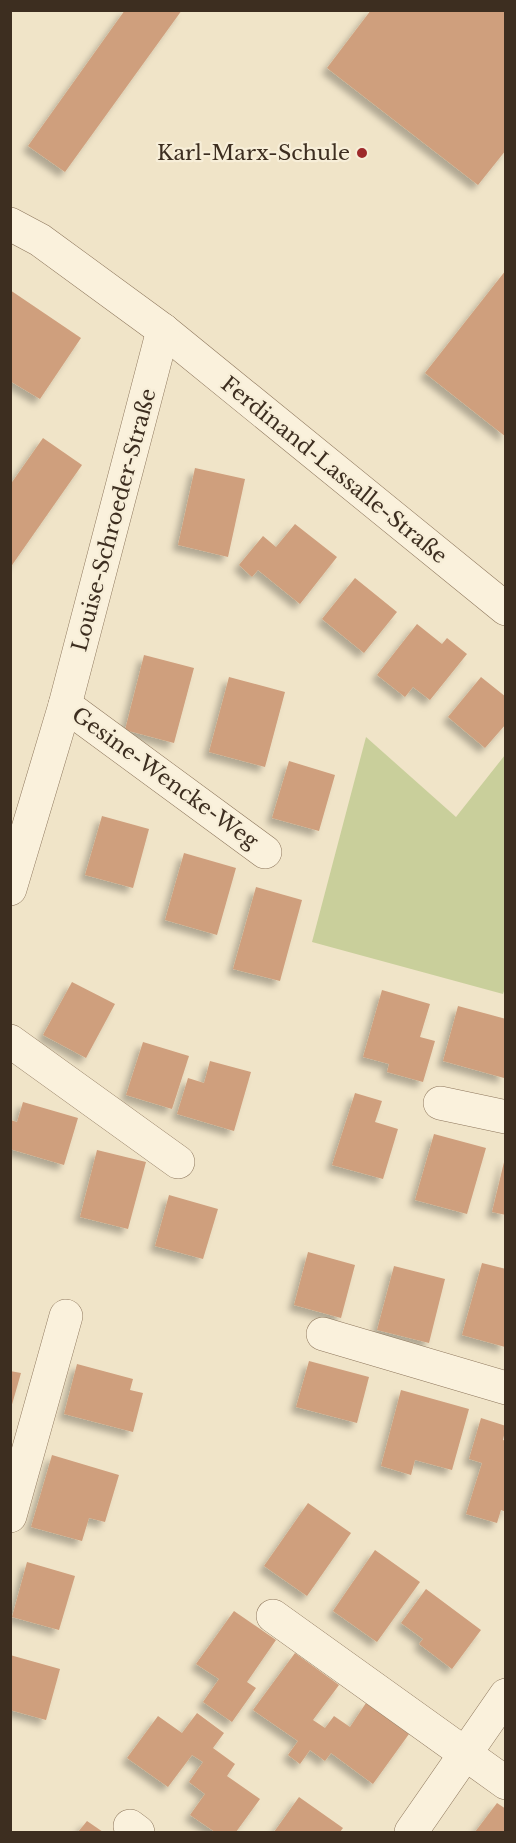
<svg xmlns="http://www.w3.org/2000/svg" width="516" height="1843" font-family="'Libre Baskerville',serif">
<style>
.green{fill:#c9cf9b}
.building{fill:#cf9f7d;filter:url(#shadow)}
.lines{fill:none;stroke-linecap:round;stroke-linejoin:round}
.minor-casing{stroke:#8d765c;stroke-width:34}
.minor{stroke:#faf1dc;stroke-width:33}
.poi-dot{fill:#9e2a2b;stroke:#f7eed8;stroke-width:2}
.labels{text-anchor:middle;stroke-width:4.5;stroke-linejoin:round;paint-order:stroke}
.poi-label{font-size:21px;fill:#3d2e20;stroke:#f7eed8;text-anchor:end}
.street-label{font-size:21px;fill:#3d2e20;stroke:#f7eed8}
</style>
<defs>
<filter id="shadow"><feDropShadow dx="-5.5" dy="5.5" stdDeviation="3" flood-color="#0004"/></filter>
</defs>
<rect width="100%" height="100%" fill="#f0e4c8"/>
<polygon class="green" points="366,737 456,817 505,755 506,985 503,994 312,942"/>
<g class="building">
<polygon points="125,10 182,10 65,172 28,146"/>
<polygon points="371,10 506,10 506,150 478,185 327,68"/>
<polygon points="506,270 506,437 425,373"/>
<polygon points="10,290 81,338 40,399 10,381"/>
<polygon points="43,438 82,465 10,568 10,485"/>
<polygon points="195,468 245,479 228,557 178,545"/>
<polygon points="295,524 337,557 300,604 258,570 252,577 239,565 263,536 276,547"/>
<polygon points="355,578 397,612 364,653 322,619"/>
<polygon points="417,624 442,644 447,638 467,654 430,700 413,687 405,697 377,675"/>
<polygon points="144,655 194,668 174,743 125,730"/>
<polygon points="229,677 285,692 265,767 209,752"/>
<polygon points="481,677 506,697 506,724 485,748 448,717"/>
<polygon points="289,761 335,775 319,831 272,818"/>
<polygon points="102,816 149,829 133,888 85,875"/>
<polygon points="184,853 236,868 217,935 165,920"/>
<polygon points="256,887 302,900 280,981 233,969"/>
<polygon points="72,982 115,1004 86,1058 43,1035"/>
<polygon points="382,990 430,1004 420,1037 435,1041 423,1082 387,1072 389,1064 363,1057"/>
<polygon points="458,1006 506,1019 504,1078 443,1061"/>
<polygon points="143,1042 189,1056 172,1109 126,1095"/>
<polygon points="210,1061 251,1072 234,1131 177,1114 188,1078 204,1083"/>
<polygon points="355,1093 382,1101 375,1122 398,1129 383,1179 332,1165"/>
<polygon points="23,1102 78,1118 64,1165 10,1149 10,1120 17,1122"/>
<polygon points="434,1134 486,1148 467,1214 415,1200"/>
<polygon points="97,1150 146,1162 128,1229 80,1217"/>
<polygon points="505,1158 506,1158 506,1215 492,1212"/>
<polygon points="169,1195 218,1209 203,1259 155,1246"/>
<polygon points="308,1252 355,1265 341,1318 294,1305"/>
<polygon points="482,1263 506,1269 505,1347 462,1335"/>
<polygon points="394,1266 445,1279 429,1343 377,1330"/>
<polygon points="309,1361 369,1377 357,1423 296,1407"/>
<polygon points="77,1364 133,1379 130,1390 143,1393 133,1432 64,1414"/>
<polygon points="10,1371 21,1373 11,1408 10,1408"/>
<polygon points="401,1390 469,1409 452,1470 415,1460 411,1475 381,1466"/>
<polygon points="481,1418 506,1426 503,1440 506,1441 506,1512 501,1510 497,1523 466,1514 482,1463 469,1459"/>
<polygon points="52,1455 119,1475 105,1522 89,1518 82,1541 31,1527"/>
<polygon points="308,1503 351,1533 307,1596 264,1566"/>
<polygon points="375,1550 420,1582 377,1642 333,1611"/>
<polygon points="27,1562 75,1576 59,1630 12,1617"/>
<polygon points="426,1589 481,1630 452,1669 419,1644 423,1639 401,1623"/>
<polygon points="234,1611 276,1640 247,1682 256,1688 232,1722 203,1702 219,1679 196,1664"/>
<polygon points="295,1653 339,1685 313,1720 325,1728 334,1716 350,1727 366,1703 409,1734 373,1784 331,1753 325,1761 310,1750 300,1764 288,1755 298,1741 253,1710"/>
<polygon points="10,1655 60,1669 46,1720 10,1710"/>
<polygon points="197,1713 224,1733 213,1748 235,1764 227,1776 260,1799 236,1832 215,1832 190,1815 205,1794 189,1782 203,1762 192,1755 168,1787 127,1758 158,1716 182,1733"/>
<polygon points="299,1797 343,1828 340,1832 274,1832"/>
<polygon points="497,1803 506,1809 506,1832 475,1832"/>
<polygon points="87,1821 103,1832 78,1832"/>
</g>
<g class="lines">
<g class="minor-casing">
<g id="minor">
<polyline points="10,224 40,240 163,330 506,609"/>
<polyline points="65,705 265,852"/>
<polyline points="10,889 65,705 163,330"/>
<polyline points="10,1041 178,1162"/>
<polyline points="440,1103 506,1117"/>
<polyline points="323,1334 506,1388"/>
<polyline points="10,1516 66,1316"/>
<polyline points="273,1616 506,1783"/>
<polyline points="130,1826 138,1832"/>
<polyline points="411,1832 506,1695"/>
</g>
</g>
<use href="#minor" class="minor"/>
</g>
<circle class="poi-dot" cx="362" cy="153" r="6"/>
<g class="labels">
<g class="poi-label">
<text x="350" y="160">Karl-Marx-Schule</text>
</g>
<g class="street-label">
<text transform="translate(334 470) rotate(39)" y="7">Ferdinand-Lassalle-Straße</text>
<text transform="translate(114 520) rotate(-75)" y="7">Louise-Schroeder-Straße</text>
<text transform="translate(165 778) rotate(36)" y="7">Gesine-Wencke-Weg</text>
</g>
</g>
<rect width="516" height="1843" fill="none" stroke="#3d2e20" stroke-width="24"/>
</svg>
